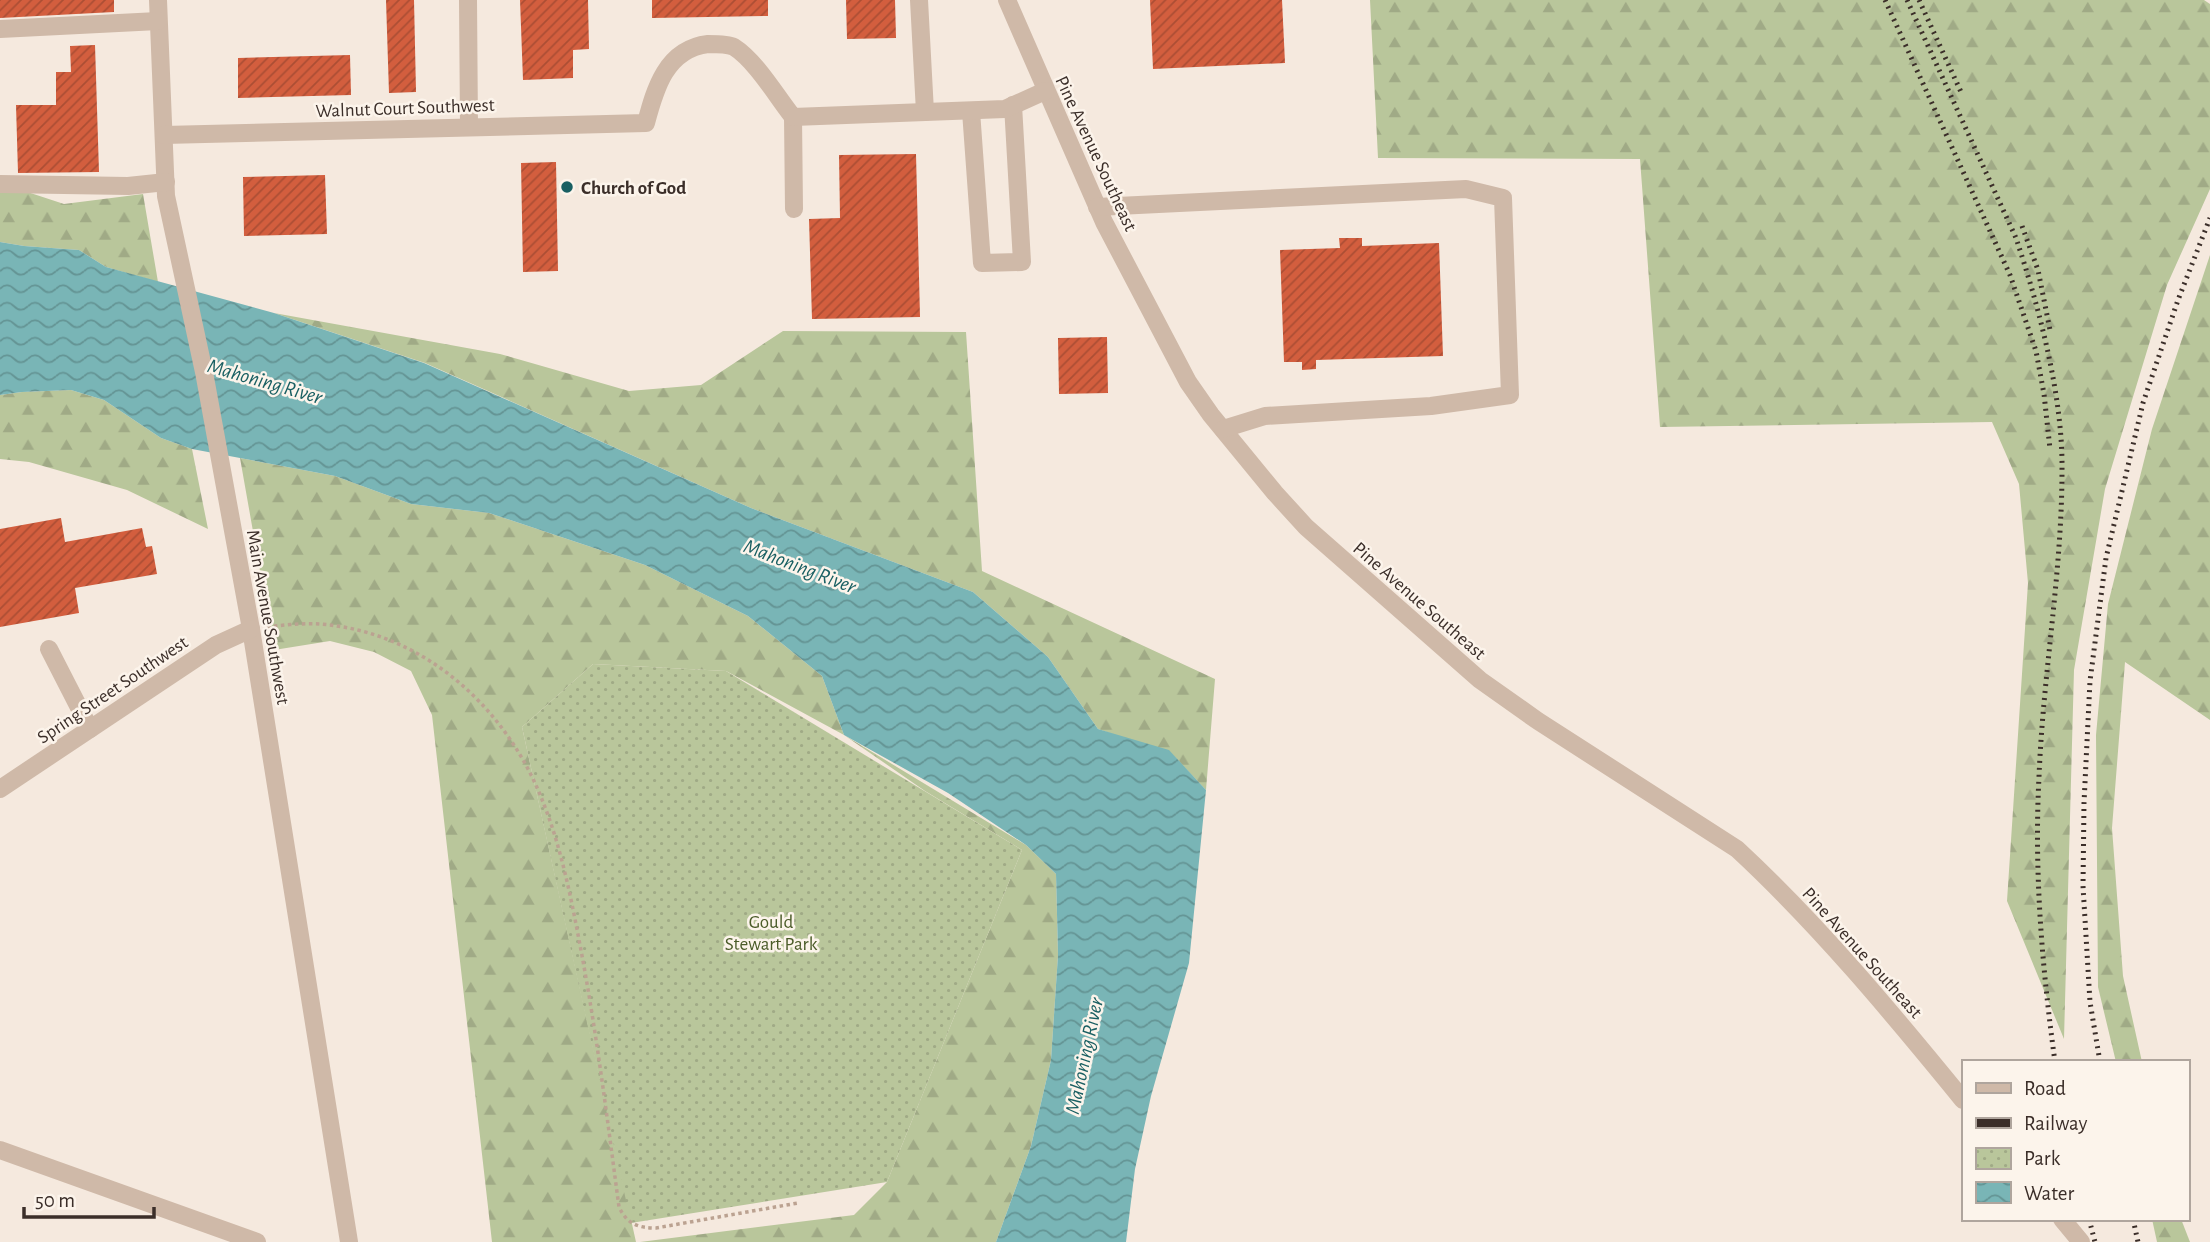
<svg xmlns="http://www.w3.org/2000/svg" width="2210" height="1242" font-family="'Alegreya Sans',sans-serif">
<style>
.forest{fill:url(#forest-firs)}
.park{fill:url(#park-dots)}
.water{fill:url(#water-waves)}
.building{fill:url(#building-hatch)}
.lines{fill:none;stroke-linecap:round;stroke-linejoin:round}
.path{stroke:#bba291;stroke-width:3.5;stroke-dasharray:3.5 3.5;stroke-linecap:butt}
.minor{stroke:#cfb9a8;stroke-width:18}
.rail{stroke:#3b2e29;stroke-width:5;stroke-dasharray:2 5;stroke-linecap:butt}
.poi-dot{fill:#195f62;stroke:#fcf4eb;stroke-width:2.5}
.labels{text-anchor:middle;stroke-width:5;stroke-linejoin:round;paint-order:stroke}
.street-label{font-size:19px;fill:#3b2e29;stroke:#fcf4eb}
.poi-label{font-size:19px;font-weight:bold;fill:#3b2e29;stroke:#fcf4eb;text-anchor:start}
.park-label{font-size:19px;fill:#4b5c29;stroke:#fcf4eb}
.water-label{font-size:21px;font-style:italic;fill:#195f62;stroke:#fcf4eb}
</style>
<defs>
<pattern id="forest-firs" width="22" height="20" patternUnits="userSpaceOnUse" patternTransform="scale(1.75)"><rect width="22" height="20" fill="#b9c69b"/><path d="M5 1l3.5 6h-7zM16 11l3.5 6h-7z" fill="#a0aa86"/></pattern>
<pattern id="park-dots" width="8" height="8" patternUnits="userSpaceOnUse" patternTransform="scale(1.75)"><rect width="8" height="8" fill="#b9c69b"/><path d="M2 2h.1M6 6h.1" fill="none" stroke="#a0aa86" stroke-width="1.8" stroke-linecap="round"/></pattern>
<pattern id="water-waves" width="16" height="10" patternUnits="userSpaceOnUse" patternTransform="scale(1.75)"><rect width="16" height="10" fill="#79b5b6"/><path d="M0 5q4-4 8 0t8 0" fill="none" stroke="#649494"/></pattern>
<pattern id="building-hatch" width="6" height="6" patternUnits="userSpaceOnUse" patternTransform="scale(1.75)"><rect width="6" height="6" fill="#d35e3e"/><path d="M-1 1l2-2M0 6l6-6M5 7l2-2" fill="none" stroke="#ac4e34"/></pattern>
</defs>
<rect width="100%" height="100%" fill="#f5e9de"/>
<g class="forest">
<polygon points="1370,0 2204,0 2210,4 2210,189 2167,285 2105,489 2074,670 2064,1039 2007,901 2028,583 2019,484 1992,422 1660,427 1640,159 1378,158"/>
<polygon points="0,183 64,204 143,194 158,282 106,267 79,250 24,246 0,242"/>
<polygon points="2210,255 2210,720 2125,662 2112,828 2123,976 2142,1062 2116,1062 2098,987 2096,735 2108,604 2152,429"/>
<polygon points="274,313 500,354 629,391 701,385 783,331 966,332 982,571 1215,679 1206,790 1173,755 1098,729 1048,657 973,592 751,508 425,363"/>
<polygon points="71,390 104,400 161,438 192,449 208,529 127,490 29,462 0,459 0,395 22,392"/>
<polygon points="240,458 335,476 411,504 489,513 645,565 748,616 822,676 844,735 1026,845 1056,874 1058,955 1051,1060 1031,1146 996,1242 640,1242 854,1215 887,1182 1022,850 925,791 844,735 726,671 593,664 522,727 636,1242 492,1242 432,715 411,671 374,652 330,641 274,650"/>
<polygon points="2152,1219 2181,1219 2190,1242 2157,1242"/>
</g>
<polygon class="park" points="593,664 726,671 1022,850 887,1182 631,1223 522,727"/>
<polygon class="water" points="0,242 24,246 79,250 106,267 274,313 424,363 751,508 973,592 1048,657 1098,729 1169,750 1206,790 1189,963 1151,1096 1135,1169 1126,1242 996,1242 1031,1146 1051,1060 1058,955 1056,874 1026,845 948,793 844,735 822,676 748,616 645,565 489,513 411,504 335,476 192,449 161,438 104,400 71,390 22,392 0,395"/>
<g class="building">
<polygon points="0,0 114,0 114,12 0,18"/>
<polygon points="386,0 414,0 416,92 389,93"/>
<polygon points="520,0 588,0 589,49 573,50 573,78 523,80"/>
<polygon points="652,0 768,0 768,16 652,18"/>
<polygon points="846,0 895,0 896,38 847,39"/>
<polygon points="1150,0 1282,0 1285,63 1153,69"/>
<polygon points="95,45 99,172 18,173 16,105 56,105 56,72 71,72 70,46"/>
<polygon points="350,55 351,95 238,98 238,58"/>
<polygon points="916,154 920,317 812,319 809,219 840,218 839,155"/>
<polygon points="556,162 558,271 523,272 521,163"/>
<polygon points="325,175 327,234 244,236 243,177"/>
<polygon points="1339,238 1362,238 1362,246 1439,243 1443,356 1316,360 1316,369 1302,370 1302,362 1284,362 1280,250 1340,248"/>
<polygon points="1107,337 1108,393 1059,394 1058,338"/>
<polygon points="61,518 65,542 142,528 146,547 152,546 157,574 75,588 79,613 0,627 0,529"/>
</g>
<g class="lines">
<path class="path" d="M267 627C284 625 302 623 319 624 423 631 507 708 543 802 563 852 573 908 583 961 598 1043 608 1125 619 1207 627 1224 638 1228 656 1228L798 1203"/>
<g class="minor">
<polyline points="158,0 166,196 204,372 251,629 349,1242"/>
<polyline points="468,0 469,127"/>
<polyline points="919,0 925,112"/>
<path d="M1007 0 1104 222 1188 382 1211 415 1275 493 1306 527 1480 680 1538 721 1737 849C1819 925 1892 1013 1963 1100"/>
<polyline points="0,29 158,21"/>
<polyline points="971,111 982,263 1022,262 1013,105"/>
<polyline points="793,117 794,209"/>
<path d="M164 135 646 123C655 89 666 49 708 44 715 44 728 44 734 47 756 61 777 97 793 117L1005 109 1045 91"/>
<polyline points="0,184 128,186 166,182"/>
<polyline points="1097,207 1466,189 1503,198 1510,395 1431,406 1265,416 1223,429"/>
<polyline points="49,649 90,729"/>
<polyline points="0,789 216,645 251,629"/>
<polyline points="0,1150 257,1242"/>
<polyline points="2062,1219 2081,1242"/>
</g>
<g class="rail">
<polyline points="1885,0 2010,275 2036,351 2044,394 2050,449"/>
<path d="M1907 0 2016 238C2039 307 2063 397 2062 470 2062 573 2043 674 2039 777 2034 872 2042 967 2055 1062"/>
<polyline points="1919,0 1961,92"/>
<polyline points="2022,226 2038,270 2050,330"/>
<polyline points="2100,1062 2090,1002 2083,886 2084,803 2090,681 2106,558 2143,403 2178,300 2210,218"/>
<polyline points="2089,1219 2095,1242"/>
<polyline points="2133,1219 2138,1242"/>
</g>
</g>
<circle class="poi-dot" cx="567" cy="187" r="7"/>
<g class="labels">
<g class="street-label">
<text transform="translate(405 107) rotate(-2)" y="7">Walnut Court Southwest</text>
<text transform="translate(1097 153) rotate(65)" y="7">Pine Avenue Southeast</text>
<text transform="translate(1420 600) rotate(41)" y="7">Pine Avenue Southeast</text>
<text transform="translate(269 617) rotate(80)" y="7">Main Avenue Southwest</text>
<text transform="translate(112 689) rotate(-34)" y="7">Spring Street Southwest</text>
<text transform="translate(1863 952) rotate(48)" y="7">Pine Avenue Southeast</text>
</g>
<g class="poi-label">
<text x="581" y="194">Church of God</text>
</g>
<g class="park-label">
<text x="771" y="928">Gould<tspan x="771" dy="22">Stewart Park</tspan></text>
</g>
<g class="water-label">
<text transform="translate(265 381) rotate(16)" y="7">Mahoning River</text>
<text transform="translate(800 566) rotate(21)" y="7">Mahoning River</text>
<text transform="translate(1084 1056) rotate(-78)" y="7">Mahoning River</text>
</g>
</g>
<rect x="1962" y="1060" width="228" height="161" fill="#fcf4eb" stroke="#afa59d" stroke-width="2"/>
<rect x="1976" y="1083" width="35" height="10" fill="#cfb9a8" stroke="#afa59d" stroke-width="2"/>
<text x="2024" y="1095" font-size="21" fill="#3b2e29">Road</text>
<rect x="1976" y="1118" width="35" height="10" fill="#3b2e29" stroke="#afa59d" stroke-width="2"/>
<text x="2024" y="1130" font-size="21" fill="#3b2e29">Railway</text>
<rect x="1976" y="1148" width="35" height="21" fill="url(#park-dots)" stroke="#afa59d" stroke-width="2"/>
<text x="2024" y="1165" font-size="21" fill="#3b2e29">Park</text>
<rect x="1976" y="1182" width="35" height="21" fill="url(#water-waves)" stroke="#afa59d" stroke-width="2"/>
<text x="2024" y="1200" font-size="21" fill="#3b2e29">Water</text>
<path d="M24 1207v10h130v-10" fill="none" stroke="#3b2e29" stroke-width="3.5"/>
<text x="35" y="1207" font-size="21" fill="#3b2e29" stroke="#fcf4eb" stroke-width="5" paint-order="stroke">50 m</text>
</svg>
